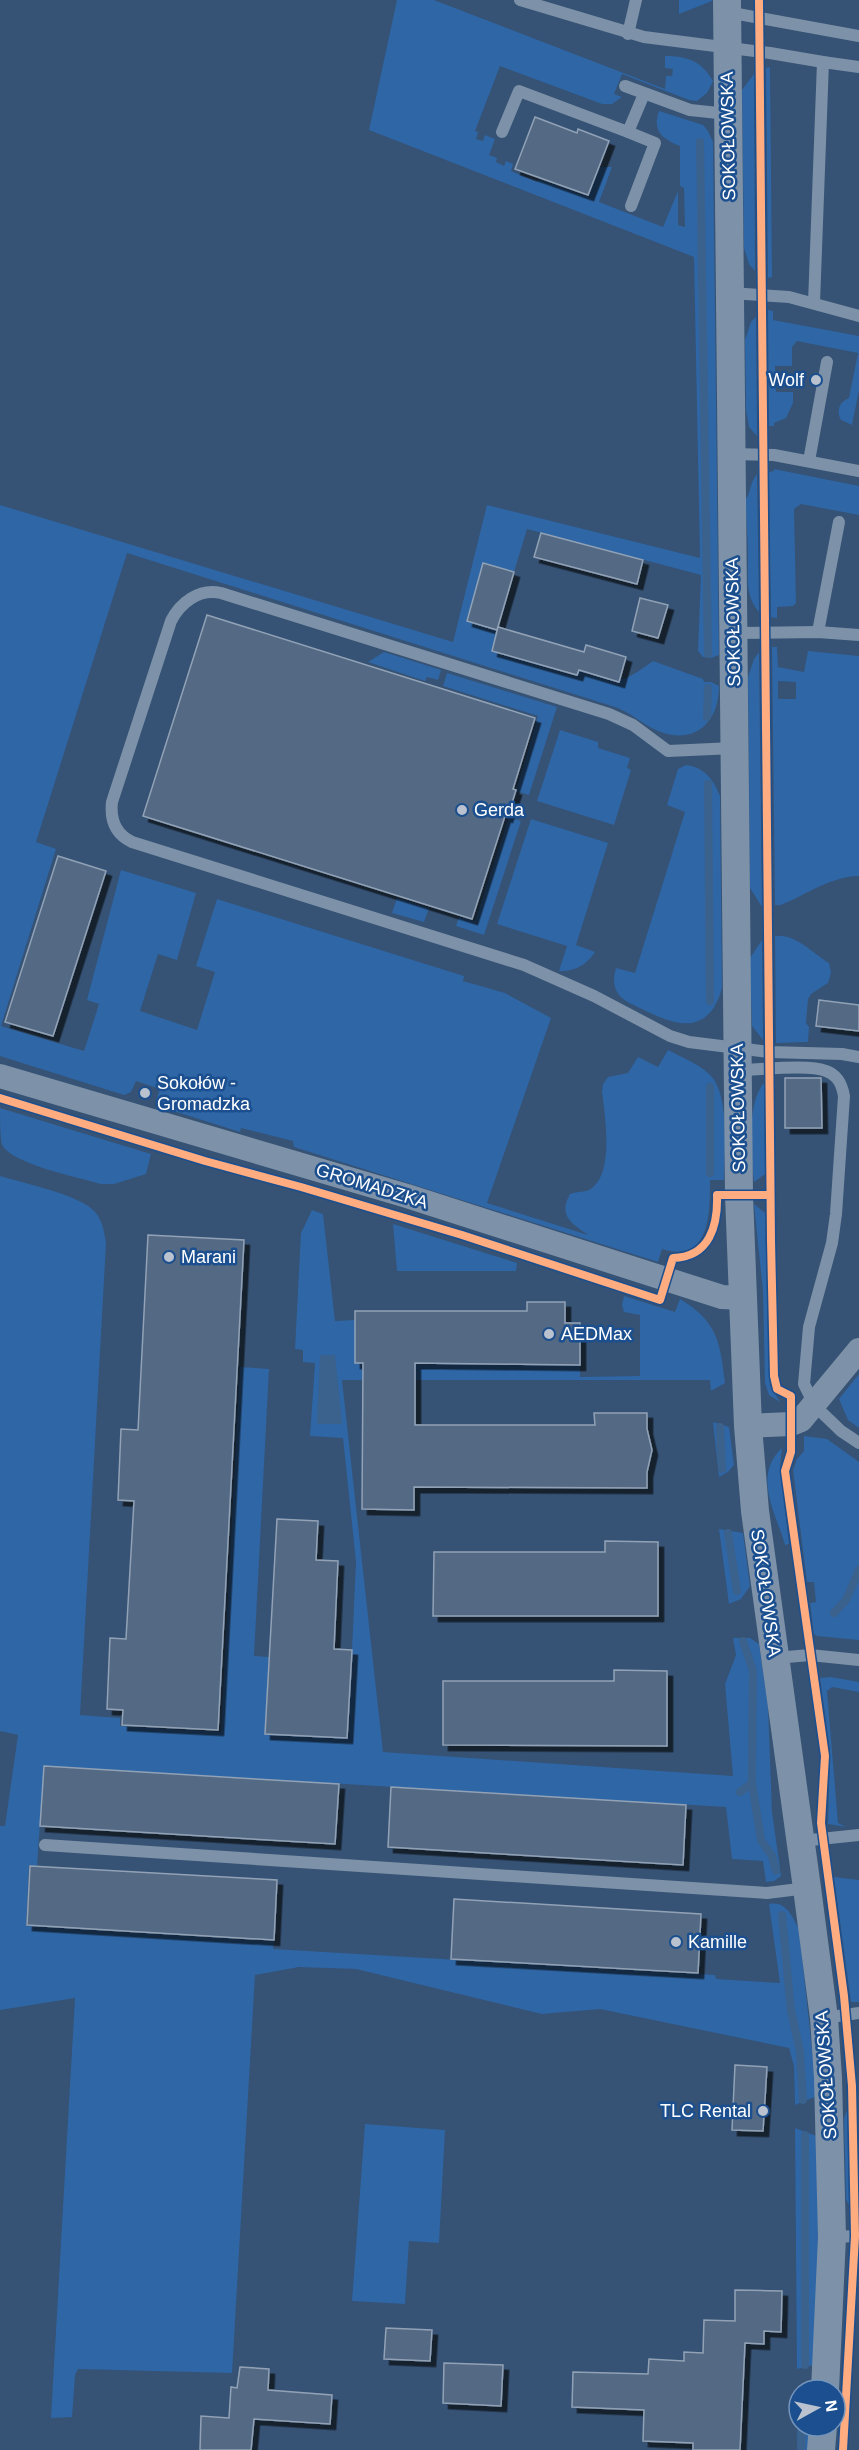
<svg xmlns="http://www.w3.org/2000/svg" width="859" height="2450" font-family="Helvetica,sans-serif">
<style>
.green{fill:#2f66a5;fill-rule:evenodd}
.water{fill:#3b618d}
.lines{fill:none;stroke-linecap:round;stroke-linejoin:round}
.stream{stroke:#3b618d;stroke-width:8}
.building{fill:#526984;stroke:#92a2b6;stroke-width:1.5;filter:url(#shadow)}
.service{stroke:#7d92a8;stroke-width:12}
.minor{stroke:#7d92a8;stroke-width:24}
.tertiary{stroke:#7d92a8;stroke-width:28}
.cycleway-casing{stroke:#1b4f8f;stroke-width:11}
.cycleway{stroke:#ffac80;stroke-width:8}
.poi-dot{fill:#b9c2ce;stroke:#1b4f8f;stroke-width:2}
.labels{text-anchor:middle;stroke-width:5;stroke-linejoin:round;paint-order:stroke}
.street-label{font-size:18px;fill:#fff;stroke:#1b4f8f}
.poi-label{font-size:18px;fill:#fff;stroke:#1b4f8f;text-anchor:start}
</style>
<defs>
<filter id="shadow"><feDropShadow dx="5.5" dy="5.5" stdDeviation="0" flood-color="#0009"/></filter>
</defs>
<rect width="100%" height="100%" fill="#365274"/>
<g class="green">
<path d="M397 0H434L665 89 666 76H672L673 69 665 68V56C687 56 702 61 713 81L707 93 697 101 689 100 622 74 614 94 622 97 612 104H602L500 66 475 131 478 132 476 139 483 141 485 135 495 139 489 155 497 158 496 162 504 166 506 161 513 164 511 171 537 182 539 179 588 196 600 167H612L599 202 663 227 678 191V225L685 227 684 188 680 186V146C662 139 652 131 659 111L703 125 708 131 713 142 719 655 711 658 703 657 698 651 701 575 527 529 514 572 483 563 467 621 498 630 492 651 577 675 579 670C620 682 617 687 653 661L703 679 704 682H711L719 686C719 722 695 746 658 731 644 725 632 714 618 708L127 553 36 842 56 849 1 1026 84 1051 99 1004 87 1000 121 870 196 893 177 960 158 954 140 1011 197 1030 215 972 196 966 217 899 464 976 463 981 505 993 551 1018 487 1203 588 1235C574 1224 557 1217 570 1194 578 1191 586 1193 592 1188 614 1171 605 1116 602 1092L603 1084 608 1077 628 1073 638 1057 658 1067 668 1050C681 1057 697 1063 708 1073 731 1092 724 1152 724 1180H710C710 1212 711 1264 662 1249L658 1262 294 1147 293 1141 241 1128 240 1132 161 1107 156 1100 160 1089 136 1081 131 1092 124 1095 0 1056V505L453 642 487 505 700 558 694 257 369 130Z"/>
<polygon points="679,0 712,0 712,1 679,14"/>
<polygon points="770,67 772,277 768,278 766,68"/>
<polygon points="754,74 755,271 749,264 744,248 742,90"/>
<path d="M768 310 773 311V320L859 336V390L852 425 841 420C836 411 839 402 849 398L858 353 797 341 792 347V366H775L776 392H793V403L786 418 774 423V426H769Z"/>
<polygon points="756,317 757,436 749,427 746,409 745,340 751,322"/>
<polygon points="774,469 859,486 859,515 801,504 794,509 796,603 793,606 777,607 777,618 771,617 769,472 774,471"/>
<path d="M757 474 759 612C745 596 748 579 748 560 748 540 746 519 746 499 751 493 749 484 757 474Z"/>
<path d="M772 647H777L778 667 804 672 808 651 859 656V876C829 877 808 894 781 905H775ZM778 681 796 682V699H778Z"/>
<polygon points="384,652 441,670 438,680 427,677 425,681 368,662"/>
<polygon points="759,652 762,907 750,888 749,766 748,677 754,659"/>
<polygon points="447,673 557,707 529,795 516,791 538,716 443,686"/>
<polygon points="560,730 598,742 598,748 630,758 627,768 631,770 614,825 537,801"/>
<path d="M686 765C704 767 714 780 720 796L722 988C709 1035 678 1027 644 1010 636 1006 625 1002 619 995 613 987 613 978 616 968L635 973 685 812 667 805 678 769Z"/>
<polygon points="509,817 521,821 484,935 456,926 459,917 475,921"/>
<path d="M531 819 608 843 576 945 595 952C587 965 574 972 559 971L567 946 497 924Z"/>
<polygon points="397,898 429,908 424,922 392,913"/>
<path d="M775 936C796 934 811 952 829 963L831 973 828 983 811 994 808 999 806 1023 809 1027 808 1042 776 1043Z"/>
<polygon points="762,940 763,1040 752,1026 750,958"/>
<path d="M764 1083 765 1174 754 1182C751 1157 746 1103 764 1083Z"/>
<path d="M0 1108 151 1154 146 1174 114 1184H101C78 1177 14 1165 2 1145 0 1137 0 1118 0 1108Z"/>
<path d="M0 1176C23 1183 75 1194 92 1209 102 1217 104 1231 106 1243L80 1715 120 1718V1726L221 1732 240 1367 269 1369 254 1656 269 1657 265 1734 348 1738 356 1562 343 1438 310 1436 315 1363 303 1362V1350L295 1349 301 1233 312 1210 323 1214 335 1321 355 1320V1363L580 1365V1377L640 1376V1315L624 1312 622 1305 624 1296 675 1312 680 1299C718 1322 720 1342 725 1383L711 1391 710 1380H342L383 1752 733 1776 725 1684 736 1655 733 1638H750L759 1644 768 1706 772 1812 781 1876 774 1881 766 1882 763 1861 732 1859 726 1807 44 1766 37 1866 29 1865 26 1926 274 1941 273 1949 715 1975 716 1979 780 1983 769 1904C786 1901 792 1916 799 1929L817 2096 795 2105 794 2066 789 2048 600 2009 542 2014 356 1969 299 1967 255 1975 232 2373 78 2369 75 2375 72 2417 51 2418 75 1998 0 2010V1826H5L18 1735 0 1731Z"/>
<polygon points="754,1204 765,1213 769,1374 770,1386 780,1402 769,1395 765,1383 763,1291"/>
<polygon points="393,1224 517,1263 516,1271 397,1271"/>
<polygon points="859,1374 859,1428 848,1420 839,1399"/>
<polygon points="713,1422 729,1427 734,1465 728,1472 719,1477"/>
<polygon points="804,1436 827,1439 859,1462 859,1640 817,1636 814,1634 810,1603 816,1602 814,1582 807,1582 793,1470 797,1459 804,1451"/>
<path d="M782 1448 780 1467 789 1544 785 1545C776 1513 752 1476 782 1448Z"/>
<polygon points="719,1529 743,1533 750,1586 741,1599 729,1604"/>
<polygon points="831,1677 859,1682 859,1692 832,1687 827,1691 838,1823 846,1827 828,1824 830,1750 820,1678"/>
<polygon points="834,1877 859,1880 859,2002 851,2002"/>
<polygon points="847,2111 849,2205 846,2199 844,2118"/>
<polygon points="365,2124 445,2130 439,2243 409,2241 405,2304 352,2301"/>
<polygon points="795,2128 819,2137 820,2205 814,2365 797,2369"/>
<polygon points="798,2393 799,2426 810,2426 808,2450 797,2450"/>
</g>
<polygon class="water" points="320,1355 335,1355 342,1424 317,1424"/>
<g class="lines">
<g class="stream">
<polyline points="700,142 708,654"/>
<polyline points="707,717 708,688"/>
<polyline points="708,784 710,1001"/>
<polyline points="710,1173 710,1087"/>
<polyline points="720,1427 722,1469"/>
<polyline points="728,1533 737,1591"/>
<polyline points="834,1613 846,1600 859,1570"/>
<polyline points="752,1783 761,1840 772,1856 776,1871"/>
<polyline points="740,1792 752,1783 752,1776 753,1671 743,1641"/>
<polyline points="782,1915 791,2011 800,2051 803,2100"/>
<polyline points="805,2135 805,2365"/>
<polyline points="801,2450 802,2426"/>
</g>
</g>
<g class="building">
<polygon points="535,117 577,133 578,129 609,141 588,195 515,169"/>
<polygon points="541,533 643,560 637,584 534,557"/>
<polygon points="483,563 514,572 497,630 467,621"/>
<polygon points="640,598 668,605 658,638 632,631"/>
<polygon points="207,615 535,718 513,789 516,790 512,803 507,817 505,816 472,919 143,816"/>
<polygon points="498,627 584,652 586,645 626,657 619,682 579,670 577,675 492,651"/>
<polygon points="58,856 106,871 53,1036 5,1022"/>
<polygon points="819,1000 859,1005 859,1031 816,1026"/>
<polygon points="785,1078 821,1078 822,1128 785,1128"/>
<polygon points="148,1235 244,1240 218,1730 122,1725 123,1710 107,1709 110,1638 126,1639 134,1501 118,1500 121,1429 138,1430"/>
<polygon points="527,1302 565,1302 565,1323 580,1323 580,1365 415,1363 415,1425 595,1425 594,1413 647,1413 647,1429 652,1450 647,1472 647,1488 414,1487 414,1510 362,1509 363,1363 355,1363 355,1311 527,1311"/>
<polygon points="277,1519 318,1521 316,1560 338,1561 334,1649 352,1650 347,1738 265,1734"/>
<polygon points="605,1541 658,1542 658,1616 433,1616 434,1552 605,1552"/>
<polygon points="614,1670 667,1671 667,1746 443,1745 443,1681 614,1681"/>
<polygon points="44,1766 339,1784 335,1844 40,1826"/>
<polygon points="391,1787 686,1805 683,1865 388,1847"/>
<polygon points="30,1866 277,1880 274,1940 27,1925"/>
<polygon points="454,1899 701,1914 698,1973 451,1959"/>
<polygon points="735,2065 767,2067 763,2131 732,2130"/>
<polygon points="735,2290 782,2291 781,2332 764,2331 764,2344 745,2343 740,2450 693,2450 693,2443 643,2441 644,2410 572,2407 573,2372 648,2374 649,2359 684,2361 684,2352 703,2353 704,2320 735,2321"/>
<polygon points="386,2328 432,2330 430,2361 384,2359"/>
<polygon points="444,2363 503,2365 501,2406 443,2403"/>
<polygon points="240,2367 269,2369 268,2390 332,2395 330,2424 254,2419 251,2450 200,2450 201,2416 229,2418 231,2387 237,2388"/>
</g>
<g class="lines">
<g class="service">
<polyline points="520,0 644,37 770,53 823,62"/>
<polyline points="727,12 859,36"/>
<polyline points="628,34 636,0"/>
<polyline points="625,86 690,110 728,114"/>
<polyline points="502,132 519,91 628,132 644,94"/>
<polyline points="628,132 655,143 631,206"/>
<polyline points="730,293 789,297 859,316"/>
<polyline points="814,303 823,62 859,67"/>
<polyline points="731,454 774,455 859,471"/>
<polyline points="809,461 827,362"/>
<polyline points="818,632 839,522"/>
<polyline points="733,633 818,632 859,635"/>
<path d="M734 748 668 751 633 725 609 714 221 593C199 588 180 603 171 621L112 802C110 820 115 834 132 842L524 965 594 996 670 1036 689 1042 769 1052 842 1054 859 1057"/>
<path d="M738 1070C759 1070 809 1064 826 1071 838 1075 842 1085 844 1096L836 1214 832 1243 809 1327 804 1384 815 1406 841 1431 859 1443"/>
<polyline points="775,1658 810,1655 859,1660"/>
<polyline points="801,1841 859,1835"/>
<polyline points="45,1845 767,1893 807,1888"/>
<polyline points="824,2018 859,2013"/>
<polyline points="832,2237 859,2236"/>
</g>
<g class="minor">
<polyline points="0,1076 407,1196 722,1297 742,1298"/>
<polyline points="748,1426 791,1424 801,1420 859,1350"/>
</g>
<g class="tertiary">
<polyline points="727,0 739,1195 748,1426 755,1511 807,1888 824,2018 828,2078 832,2237 825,2390"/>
<polyline points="821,2450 823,2426"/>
</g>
<g class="cycleway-casing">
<g id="cycleway">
<polyline points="759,0 771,1241 774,1376 777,1389 791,1396 791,1452 785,1471 825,1756 821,1823 844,1996 852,2086 855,2236 843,2450"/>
<path d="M0 1098 205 1161 301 1187 462 1235 660 1300 673 1258C710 1257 718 1225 717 1195H770"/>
</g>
</g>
<use href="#cycleway" class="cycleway"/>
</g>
<g class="poi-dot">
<circle cx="816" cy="380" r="6"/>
<circle cx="462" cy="810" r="6"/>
<circle cx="145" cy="1093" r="6"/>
<circle cx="169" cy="1257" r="6"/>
<circle cx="549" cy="1334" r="6"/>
<circle cx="676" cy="1942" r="6"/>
<circle cx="763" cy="2111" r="6"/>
</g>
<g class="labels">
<g class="street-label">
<text transform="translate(728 136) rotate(-91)" y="6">SOKOŁOWSKA</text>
<text transform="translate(733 622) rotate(-91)" y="6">SOKOŁOWSKA</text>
<text transform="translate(738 1108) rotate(-91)" y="6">SOKOŁOWSKA</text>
<text transform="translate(372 1186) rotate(17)" y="6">GROMADZKA</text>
<text transform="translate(766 1593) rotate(82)" y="6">SOKOŁOWSKA</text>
<text transform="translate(826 2075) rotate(-94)" y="6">SOKOŁOWSKA</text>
</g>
<g class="poi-label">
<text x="804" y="386" text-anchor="end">Wolf</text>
<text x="474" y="816">Gerda</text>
<text x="157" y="1089">Sokołów -<tspan x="157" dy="21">Gromadzka</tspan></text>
<text x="181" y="1263">Marani</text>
<text x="561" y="1340">AEDMax</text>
<text x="688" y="1948">Kamille</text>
<text x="751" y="2117" text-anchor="end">TLC Rental</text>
</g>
</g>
<g transform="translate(817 2408) rotate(82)"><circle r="28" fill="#1b4f8f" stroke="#7695bc" stroke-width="1.5"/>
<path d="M0-4.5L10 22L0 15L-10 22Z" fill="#b9c2ce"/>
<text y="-9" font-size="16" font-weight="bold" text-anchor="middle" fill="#ffffff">N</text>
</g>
</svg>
